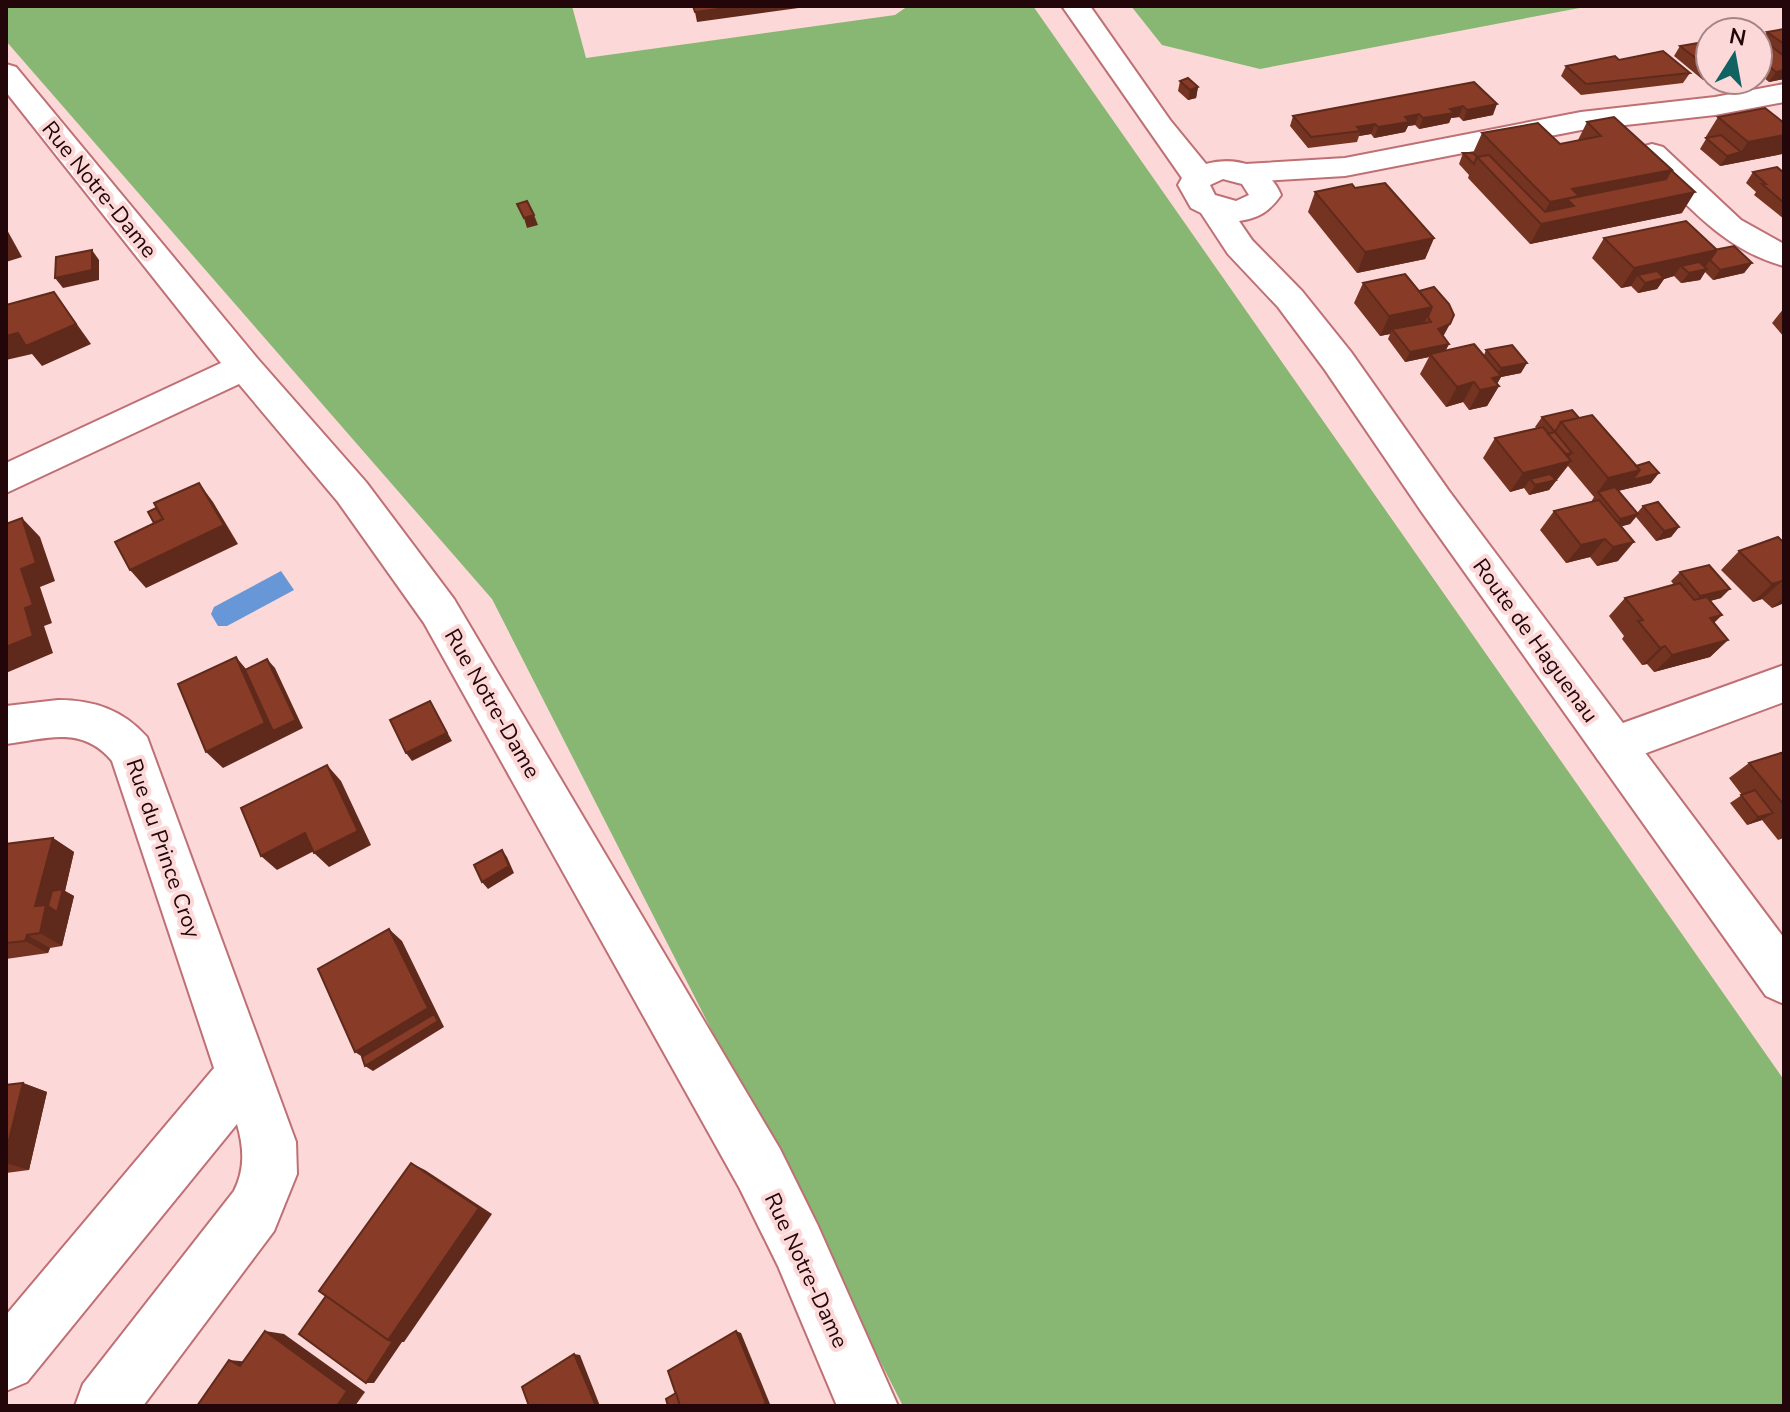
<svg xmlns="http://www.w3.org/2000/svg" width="1790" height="1412" font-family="'Nunito Sans',sans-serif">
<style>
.forest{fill:#87b772}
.water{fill:#6897d8}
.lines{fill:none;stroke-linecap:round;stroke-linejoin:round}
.minor-casing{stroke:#bf7074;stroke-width:4}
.tertiary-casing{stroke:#bf7074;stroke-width:4}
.minor{fill:#fff;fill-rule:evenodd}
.tertiary{fill:#fff;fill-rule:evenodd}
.wall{fill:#753422}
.shaded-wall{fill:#5f2a1b}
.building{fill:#883c27;stroke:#5f2a1b;stroke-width:2}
.labels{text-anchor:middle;stroke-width:8;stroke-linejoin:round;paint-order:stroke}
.street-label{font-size:22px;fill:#230609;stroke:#fcd8d8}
</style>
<rect width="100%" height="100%" fill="#fcd8d8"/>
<g class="forest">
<polygon points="6,6 572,6 586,58 895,15 908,6 1033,6 1784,1080 1784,1406 903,1406 492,599 6,41"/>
<polygon points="1131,6 1590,6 1260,69 1162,45"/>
</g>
<polygon class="water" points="281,571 294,590 227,626 218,626 211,614 214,607"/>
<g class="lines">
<g class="minor-casing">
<g id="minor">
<polygon points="6,64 16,67 257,358 366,482 454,599 780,1149 818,1226 898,1406 837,1406 778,1266 740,1189 424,623 338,502 239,384 6,493 6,463 221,363 6,92"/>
<polygon points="1784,84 1784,102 1715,115 1581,130 1345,176 1245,182 1234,180 1229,173 1234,166 1245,164 1345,158 1581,112 1715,97"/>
<path d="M1652 144 1663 147 1741 220 1784 244V266C1735 253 1702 221 1667 185 1657 175 1645 165 1637 153L1641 147Z"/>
<polygon points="1784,665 1784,702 1614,765 1598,760 1592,746 1598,732"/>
<path d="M58 700C94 700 123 710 147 737L296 1142 297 1174 274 1231 143 1406H75L83 1384 234 1191C245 1169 244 1148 237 1124L27 1382 6 1391V1315L214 1068 112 761C82 725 47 739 6 744V706Z"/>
</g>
</g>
<g class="tertiary-casing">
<path id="tertiary" d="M1062 6H1090L1170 120 1206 164C1235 156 1269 165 1281 195 1269 212 1259 218 1239 221L1252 240 1302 291 1351 352 1449 491 1784 938V1004L1766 996 1421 511 1325 370 1278 307 1228 254 1201 213 1191 208 1178 185 1182 178ZM1223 179 1242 184 1249 195 1236 201 1215 195 1210 185Z"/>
</g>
<use href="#minor" class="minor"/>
<use href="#tertiary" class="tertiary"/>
</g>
<g class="wall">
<polygon points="1784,29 1784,79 1769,82 1758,73 1758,36 1762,39 1767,32"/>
<polygon points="1710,41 1710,80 1753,80 1749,86 1726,90 1715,81 1703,80 1674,56 1680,46"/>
<polygon points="1619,60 1690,73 1683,83 1581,95 1561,76 1566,66"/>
<polygon points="1180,81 1198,87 1196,98 1188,100 1178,91"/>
<polygon points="1474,82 1493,115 1463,121 1459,117 1451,118 1449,123 1419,129 1415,125 1408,126 1405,132 1374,138 1371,134 1359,136 1357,142 1308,148 1290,126 1293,116"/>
<polygon points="1718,117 1782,154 1720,166 1700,149 1706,139 1705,138"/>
<polygon points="1587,122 1682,213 1530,244 1468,178 1469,175 1459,164 1463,153 1473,153 1482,133 1560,144 1578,140"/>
<polygon points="1753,172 1784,173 1784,219 1754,195 1756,192 1746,183"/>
<polygon points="1355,188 1434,238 1425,259 1357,273 1308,212 1315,192"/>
<polygon points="1604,238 1717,250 1752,263 1744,273 1713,280 1705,272 1700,280 1681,283 1674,276 1664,279 1657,289 1638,293 1631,286 1621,288 1592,258"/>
<polygon points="1405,274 1444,335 1442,335 1449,344 1445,351 1484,355 1486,350 1521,373 1501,377 1497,384 1499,386 1487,406 1469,410 1463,402 1446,407 1420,374 1429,357 1405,362 1388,339 1390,334 1380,336 1354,303 1363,283"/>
<polygon points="1784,308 1784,337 1772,323"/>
<polygon points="1542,417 1579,418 1651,483 1618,491 1637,513 1643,506 1679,527 1671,537 1656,541 1636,517 1630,524 1621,526 1618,561 1597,566 1590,557 1566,563 1540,530 1554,511 1591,502 1594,497 1568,466 1549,490 1529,495 1524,488 1510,492 1483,458 1495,438 1536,428 1535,427"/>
<polygon points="1784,541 1784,603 1772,608 1762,599 1753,602 1721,570 1739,551"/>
<polygon points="1680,572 1721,598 1710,601 1722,615 1714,622 1728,640 1710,657 1654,672 1647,664 1642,665 1622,639 1624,636 1609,616 1625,598 1674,585 1671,581"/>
<polygon points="1784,752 1784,838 1778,840 1762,820 1747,825 1730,803 1742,795 1729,778 1749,763"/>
<polygon points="53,838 74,852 65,891 74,896 62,946 50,948 48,953 6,959 6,844"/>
<polygon points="23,1083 47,1092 29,1170 6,1173 6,1085"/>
</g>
<g class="shaded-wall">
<polygon points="717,6 813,6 697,22 695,12 718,9"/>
<polygon points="1784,70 1784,79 1769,82 1776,72"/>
<polygon points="1732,80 1753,80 1749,86 1726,90"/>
<polygon points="1198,87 1196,98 1188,100 1190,90"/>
<polygon points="1497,104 1493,115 1463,121 1467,110"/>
<polygon points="1463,106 1459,117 1451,118 1449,123 1419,129 1423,118 1450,109"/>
<polygon points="1419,114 1415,125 1408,126 1405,132 1374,138 1378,127 1405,117"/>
<polygon points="1375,124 1371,134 1359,136 1361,131 1357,127"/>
<polygon points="1784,135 1784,151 1782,154 1720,166 1727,156 1741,152 1748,142"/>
<polygon points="1672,170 1653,200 1695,192 1682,213 1530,244 1541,224 1539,222 1550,202 1572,189"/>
<polygon points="534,215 538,225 527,228 524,218"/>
<polygon points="6,228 22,257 6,262"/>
<polygon points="1434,238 1425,259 1357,273 1365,252"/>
<polygon points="92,250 99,260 99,280 63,288 55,278"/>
<polygon points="1717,250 1703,270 1707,269 1700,280 1681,283 1689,273 1681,266 1674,276 1664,279 1657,289 1638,293 1645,283 1638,275 1631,286 1621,288 1634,268"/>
<polygon points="1752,263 1744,273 1713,280 1720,270"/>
<polygon points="54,292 91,344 42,366 32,354 6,360 6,336"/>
<polygon points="1432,307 1422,327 1392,329 1390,334 1380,336 1389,316"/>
<polygon points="1450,324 1444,335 1432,339 1438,329"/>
<polygon points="1449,344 1444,354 1430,354 1429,357 1405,362 1410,352"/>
<polygon points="1527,363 1521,373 1501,377 1495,387 1499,386 1487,406 1469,410 1480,390 1492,378 1496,377 1501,368"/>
<polygon points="1474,382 1463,402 1446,407 1457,387"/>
<polygon points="1572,453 1565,462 1571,461 1549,490 1529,495 1535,486 1530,479 1524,488 1510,492 1523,473 1553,457"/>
<polygon points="1640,470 1659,473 1651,483 1601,495 1598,492 1594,497 1608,478"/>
<polygon points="199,483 213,502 238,544 146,588 130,570"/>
<polygon points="1638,514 1630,524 1613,529 1620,519"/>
<polygon points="22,518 40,537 55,581 40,587 52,623 44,626 53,653 6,673 6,647 21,569"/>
<polygon points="1679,527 1671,537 1656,541 1664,531"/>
<polygon points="1605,539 1590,557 1566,563 1581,545"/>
<polygon points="1634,542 1618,561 1597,566 1613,547"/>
<polygon points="1782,581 1762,599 1753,602 1772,584"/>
<polygon points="1730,589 1721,598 1691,606 1700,596"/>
<polygon points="1784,597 1784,603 1772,608"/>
<polygon points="1722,615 1704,633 1710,618"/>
<polygon points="1728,640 1710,657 1654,672 1672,655"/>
<polygon points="1665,646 1647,664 1642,665 1660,648"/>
<polygon points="236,657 251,675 267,659 275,668 303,728 223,768 206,752"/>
<polygon points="430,701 452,741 412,761 406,753"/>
<polygon points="327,765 341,781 371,845 329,867 314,853"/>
<polygon points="1773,813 1762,820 1747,825 1758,817"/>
<polygon points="305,833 320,848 277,870 261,856"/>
<polygon points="53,838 74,852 65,891 74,896 62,946 40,933 35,906"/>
<polygon points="502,850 507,857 514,873 488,889 482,882"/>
<polygon points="389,929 402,941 444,1027 373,1071 365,1066 370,1062 355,1052"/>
<polygon points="27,935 50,948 48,953 25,941"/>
<polygon points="23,1083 47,1092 29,1170 6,1163 6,1152"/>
<polygon points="411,1163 425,1170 492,1214 404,1342 402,1342 374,1383 366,1383 388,1340"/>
<polygon points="265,1331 284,1334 365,1392 355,1406 337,1406"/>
<polygon points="736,1331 741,1333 770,1404 766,1406 762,1406"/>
<polygon points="574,1354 580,1355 600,1406 596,1406"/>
<polygon points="229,1360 250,1362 240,1366"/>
</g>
<g class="building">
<polygon points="693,6 717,6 718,9 695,12"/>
<polygon points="1784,29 1784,44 1767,32"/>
<polygon points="1758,36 1784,56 1784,70 1776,72 1764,62 1758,62"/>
<polygon points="1710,41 1710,69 1680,46"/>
<polygon points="1663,51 1690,73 1586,84 1566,66 1615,56 1619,60"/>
<polygon points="1188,78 1198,87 1190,90 1180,81"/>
<polygon points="1474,82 1497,104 1467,110 1463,106 1450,109 1454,113 1423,118 1419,114 1405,117 1409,122 1378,127 1375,124 1357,127 1361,131 1311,137 1293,116"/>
<polygon points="1765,108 1784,123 1784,135 1748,142 1718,117"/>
<polygon points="1614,117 1672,170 1572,189 1579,196 1550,202 1482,133 1538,123 1560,144 1601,136 1587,122"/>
<polygon points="1721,135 1741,152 1727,156 1706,138"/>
<polygon points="1463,153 1473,153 1477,157 1474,164"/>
<polygon points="1489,155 1545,212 1574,206 1567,199 1666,179 1671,170 1695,192 1541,224 1477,157"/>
<polygon points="1777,167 1784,173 1784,203 1762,184 1766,184 1753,172"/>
<polygon points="1385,183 1434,238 1365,252 1315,192 1352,184 1355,188"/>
<polygon points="527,201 534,215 524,218 517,204"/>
<polygon points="1686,221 1717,250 1634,268 1604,238"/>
<polygon points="1734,246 1752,263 1720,270 1710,260 1717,250 1714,250"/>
<polygon points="92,250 92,270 55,278 56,257"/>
<polygon points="1699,262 1707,269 1689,273 1681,266"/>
<polygon points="1657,271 1664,278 1645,283 1638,275"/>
<polygon points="1405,274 1432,307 1389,316 1363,283"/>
<polygon points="1434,287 1449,304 1454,315 1450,324 1438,329 1449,344 1410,352 1392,329 1431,322 1428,317 1432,307 1419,291"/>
<polygon points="54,292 76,324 26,346 18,333 6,336 6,305"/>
<polygon points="1474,344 1501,376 1492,378 1499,386 1480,390 1474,382 1457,387 1430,354"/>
<polygon points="1512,345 1527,363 1501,368 1486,350"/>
<polygon points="1572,410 1579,418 1561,422 1555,432 1542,417"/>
<polygon points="1592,415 1640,470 1608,478 1561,422"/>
<polygon points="1543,427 1571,461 1523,473 1495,438"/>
<polygon points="1555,432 1572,453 1566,454 1548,434"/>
<polygon points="1649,462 1659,473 1632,480 1640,470 1636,466"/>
<polygon points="1550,474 1556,480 1535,485 1530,479"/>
<polygon points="199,483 224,525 130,570 115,542 163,519 154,503"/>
<polygon points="1615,487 1638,514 1620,519 1598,492"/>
<polygon points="1599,500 1634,542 1613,547 1605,539 1581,545 1554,511"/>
<polygon points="1658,502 1679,527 1664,531 1643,506"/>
<polygon points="156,508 163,519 154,523 148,512"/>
<polygon points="22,518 36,563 21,569 33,605 25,608 33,636 6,647 6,524"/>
<polygon points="1778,537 1782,541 1784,541 1784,583 1782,581 1772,584 1739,551"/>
<polygon points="1709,565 1730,589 1700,596 1680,572"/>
<polygon points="1680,583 1694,600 1707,597 1722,615 1710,618 1728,640 1672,655 1665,646 1660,648 1638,621 1643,620 1625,598"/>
<polygon points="236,657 265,723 206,752 178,684"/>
<polygon points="267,659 296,720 273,731 245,670"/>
<polygon points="430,701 447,733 406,753 390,720"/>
<polygon points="1784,752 1784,805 1749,763"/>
<polygon points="327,765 358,831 314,853 305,833 261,856 241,808"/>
<polygon points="1755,790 1773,813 1758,817 1741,795"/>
<polygon points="53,838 35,906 46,905 40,933 27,935 25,941 6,943 6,844"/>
<polygon points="502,850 509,866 482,882 474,865"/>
<polygon points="63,889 57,912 48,906 52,891"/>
<polygon points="389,929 428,1008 355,1052 318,969"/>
<polygon points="434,1014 438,1021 365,1066 362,1057"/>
<polygon points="23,1083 6,1152 6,1085"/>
<polygon points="411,1163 479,1208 388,1340 319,1291"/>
<polygon points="326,1296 388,1340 393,1341 366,1383 299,1334"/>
<polygon points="265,1331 347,1391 337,1406 197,1406 229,1360 240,1366"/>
<polygon points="736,1331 766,1403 762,1406 680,1406 668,1371"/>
<polygon points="574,1354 596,1406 529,1406 522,1387"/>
<polygon points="676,1393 680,1406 668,1406 666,1399"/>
</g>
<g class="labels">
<g class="street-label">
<text transform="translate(100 189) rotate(51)" y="8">Rue Notre-Dame</text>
<text transform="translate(1536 640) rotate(54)" y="8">Route de Haguenau</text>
<text transform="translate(493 703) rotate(60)" y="8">Rue Notre-Dame</text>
<text transform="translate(164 848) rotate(71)" y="8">Rue du Prince Croy</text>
<text transform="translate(807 1270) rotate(65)" y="8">Rue Notre-Dame</text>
</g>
</g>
<rect width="1790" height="1412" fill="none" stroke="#230609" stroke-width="16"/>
<g transform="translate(1734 56) rotate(11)"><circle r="38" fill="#fcd8d8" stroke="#a58485" stroke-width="2"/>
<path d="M0-6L14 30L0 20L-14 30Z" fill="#116263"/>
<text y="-12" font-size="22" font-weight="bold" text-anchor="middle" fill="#230609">N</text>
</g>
</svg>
